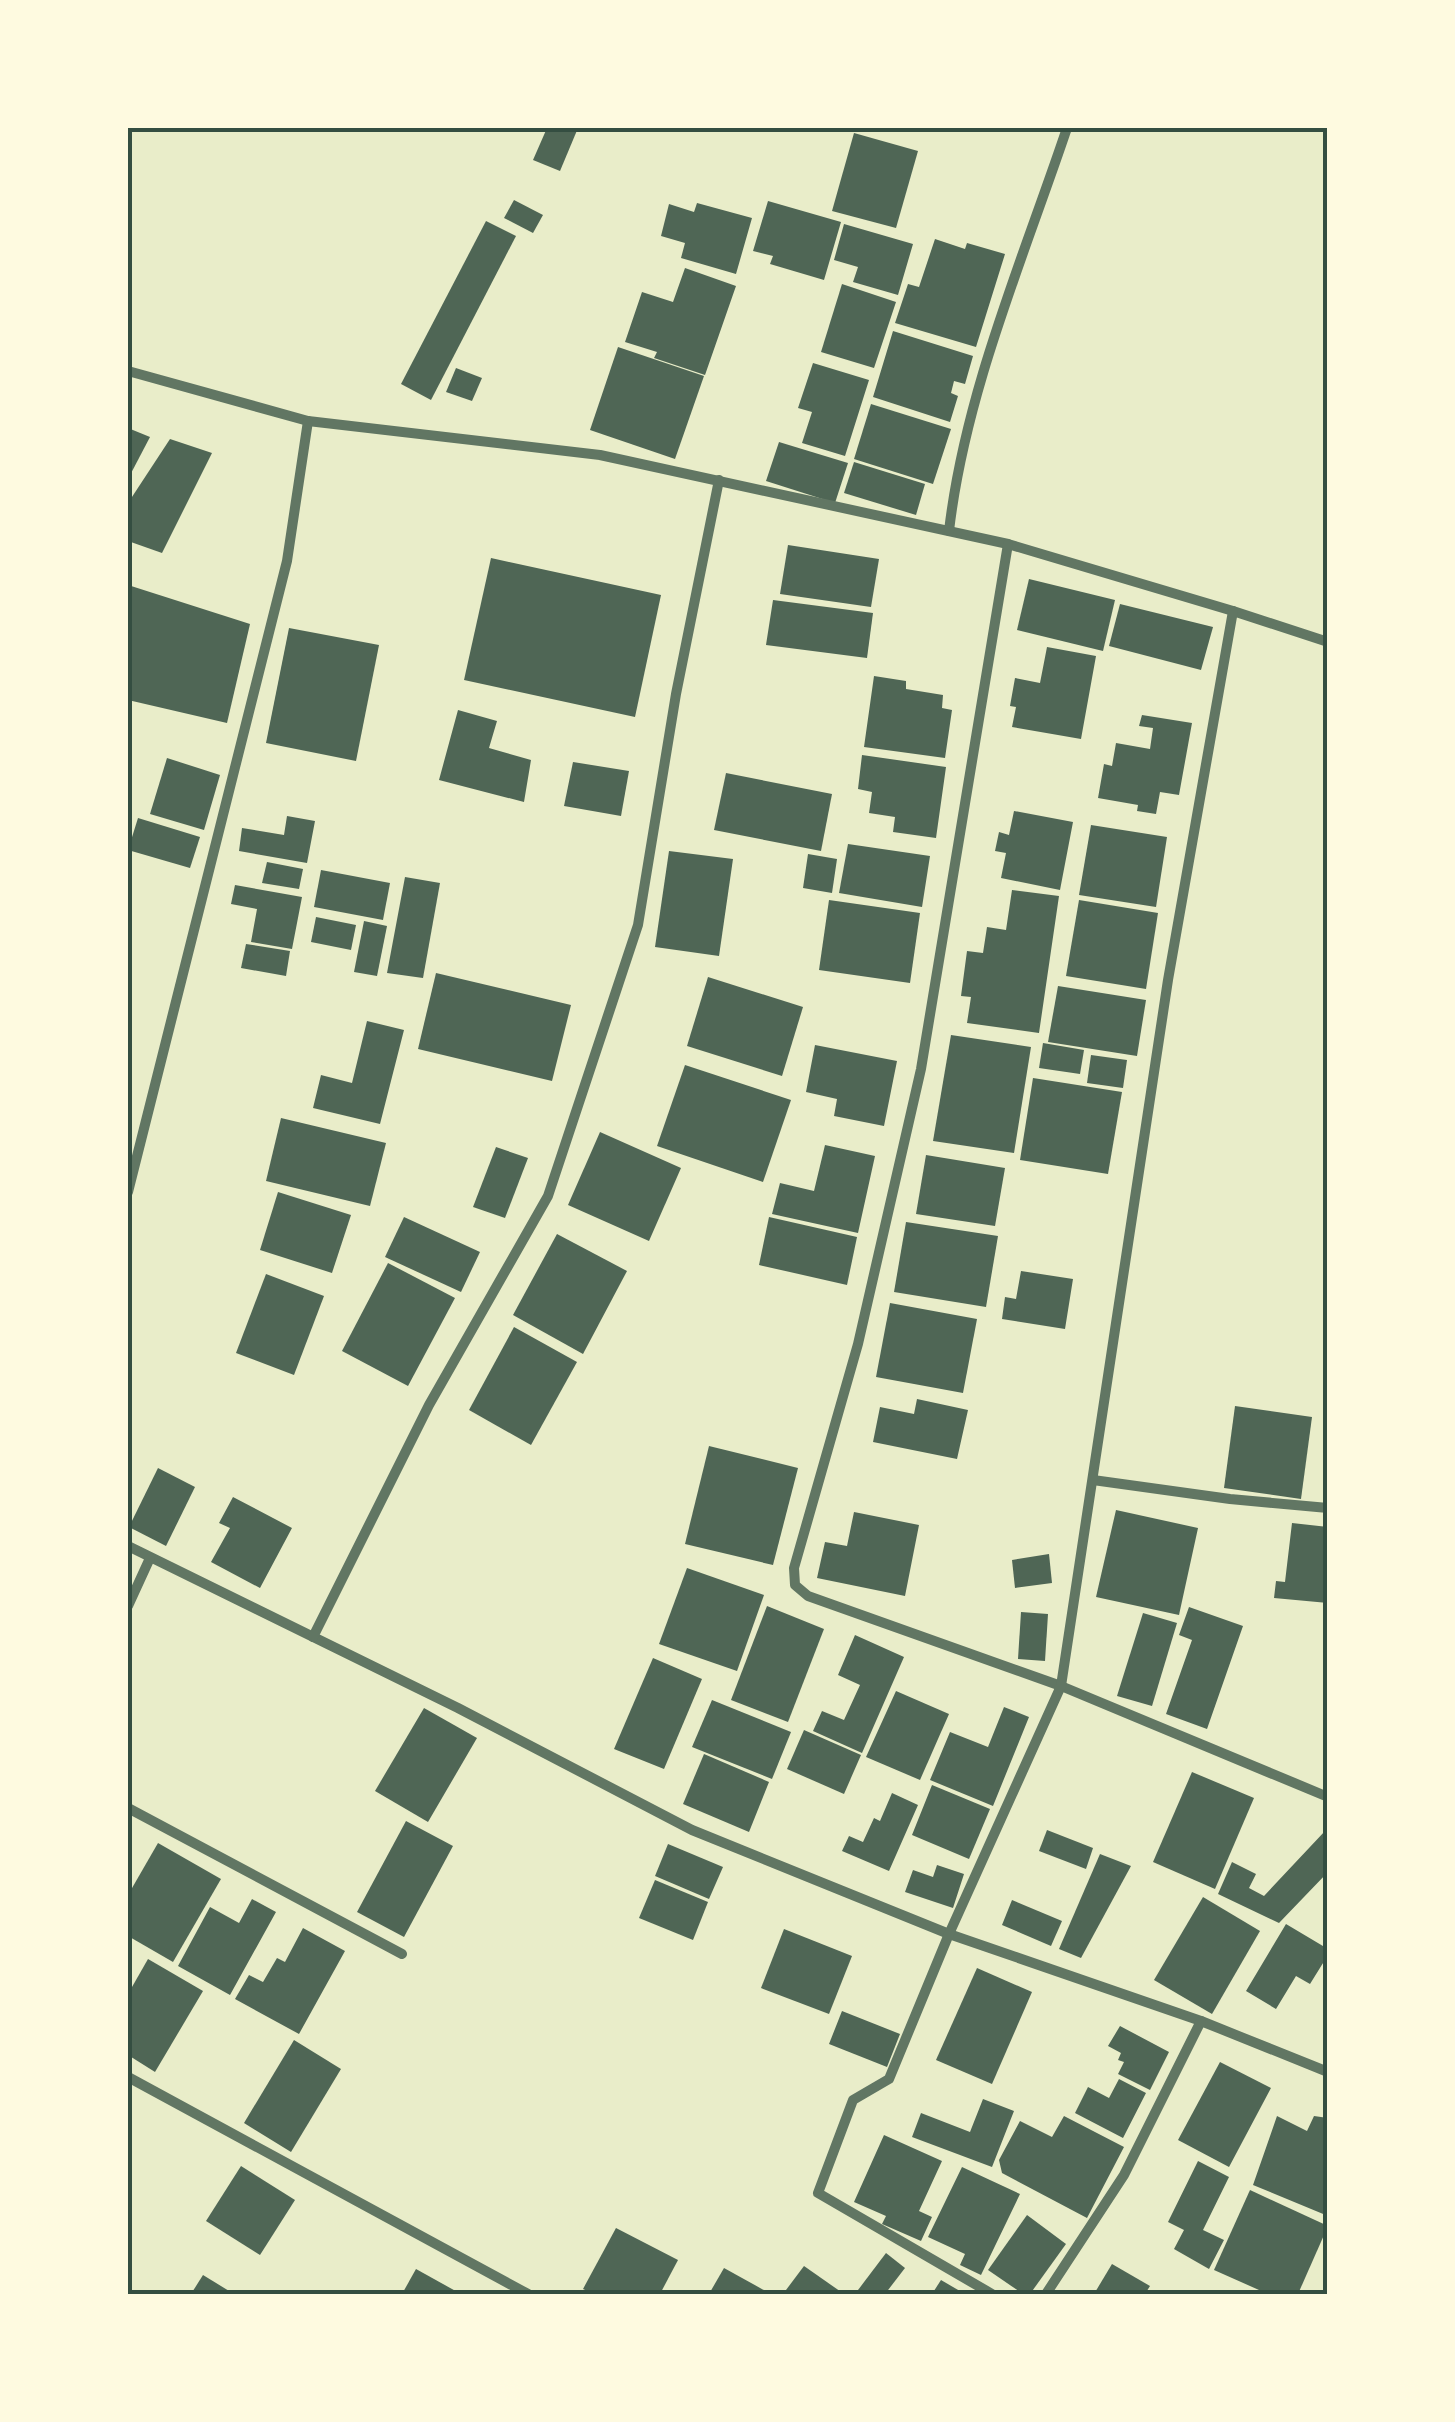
<svg xmlns="http://www.w3.org/2000/svg" width="1455" height="2422" font-family="'Noto Sans',sans-serif">
<style>
.building{fill:#4f6655}
.lines{fill:none;stroke-linecap:round;stroke-linejoin:round}
.minor{stroke:#617663;stroke-width:10}
.neatline{fill:none;stroke:#344e41;stroke-width:4}
</style>
<rect width="100%" height="100%" fill="#e9edc9"/>
<g class="building">
<polygon points="547,128 578,128 560,171 533,160"/>
<polygon points="854,133 918,151 896,228 832,211"/>
<polygon points="514,200 543,215 533,233 504,218"/>
<polygon points="768,201 841,222 824,280 770,264 773,256 753,251"/>
<polygon points="697,203 752,218 736,274 681,258 685,243 661,236 669,204 694,212"/>
<polygon points="486,221 516,236 431,400 401,384"/>
<polygon points="844,224 913,244 898,295 853,282 858,267 834,260"/>
<polygon points="935,239 965,249 967,243 1005,254 976,347 895,323 908,284 919,287"/>
<polygon points="685,268 736,286 705,375 654,358 657,352 625,342 642,292 673,302"/>
<polygon points="842,284 896,302 874,368 821,352"/>
<polygon points="893,331 973,356 965,384 954,381 951,393 958,396 950,422 873,397"/>
<polygon points="618,347 704,376 675,459 590,430"/>
<polygon points="813,363 869,380 845,456 802,443 812,412 798,408"/>
<polygon points="456,368 482,378 472,401 446,392"/>
<polygon points="871,404 951,429 933,484 854,459"/>
<polygon points="128,428 150,437 128,479"/>
<polygon points="170,439 212,453 162,553 128,541 128,503"/>
<polygon points="779,442 848,463 835,503 766,481"/>
<polygon points="854,462 925,484 916,515 844,493"/>
<polygon points="788,545 879,559 871,607 780,594"/>
<polygon points="491,558 661,595 635,717 464,680"/>
<polygon points="1029,579 1115,600 1103,651 1017,630"/>
<polygon points="128,585 250,624 227,723 128,700"/>
<polygon points="773,600 873,613 867,658 766,645"/>
<polygon points="1120,604 1213,627 1201,670 1109,646"/>
<polygon points="289,628 379,645 356,761 266,743"/>
<polygon points="1047,647 1096,656 1081,739 1012,727 1016,707 1010,706 1015,678 1040,683"/>
<polygon points="874,676 906,681 906,689 943,695 942,708 952,710 945,758 864,747"/>
<polygon points="458,710 497,721 489,748 531,760 524,802 439,780"/>
<polygon points="1142,715 1192,723 1179,795 1160,792 1156,814 1137,811 1138,805 1098,798 1104,764 1112,766 1116,743 1150,749 1153,728 1139,726"/>
<polygon points="862,755 946,767 936,838 893,832 895,817 869,813 872,792 858,789"/>
<polygon points="167,758 220,775 204,830 150,814"/>
<polygon points="573,762 629,771 621,816 564,806"/>
<polygon points="726,773 832,794 821,851 714,830"/>
<polygon points="1014,811 1073,822 1060,890 1001,878 1006,853 995,851 999,832 1009,835"/>
<polygon points="287,816 315,821 307,863 239,851 242,828 284,835"/>
<polygon points="138,818 200,837 190,868 128,850"/>
<polygon points="1091,825 1167,837 1156,907 1079,895"/>
<polygon points="848,844 930,856 922,907 839,893"/>
<polygon points="669,851 733,859 719,956 655,947"/>
<polygon points="808,854 837,859 832,893 803,888"/>
<polygon points="267,862 303,869 299,889 262,883"/>
<polygon points="321,870 390,883 383,920 314,907"/>
<polygon points="405,877 440,883 423,978 387,973"/>
<polygon points="235,885 302,897 292,949 251,942 257,909 231,904"/>
<polygon points="1012,890 1059,896 1039,1033 967,1023 971,997 961,996 967,951 983,953 987,927 1006,930"/>
<polygon points="829,900 920,913 910,983 819,970"/>
<polygon points="1079,900 1158,913 1146,989 1066,976"/>
<polygon points="316,917 356,925 351,950 311,942"/>
<polygon points="364,921 387,926 377,976 354,972"/>
<polygon points="246,944 290,951 286,976 241,968"/>
<polygon points="436,973 571,1005 552,1081 418,1049"/>
<polygon points="708,977 803,1007 782,1076 687,1046"/>
<polygon points="1058,986 1146,1000 1137,1056 1048,1042"/>
<polygon points="367,1021 404,1030 380,1124 313,1108 321,1075 352,1083"/>
<polygon points="951,1035 1031,1047 1014,1153 933,1141"/>
<polygon points="1043,1043 1084,1050 1080,1074 1039,1068"/>
<polygon points="815,1045 897,1061 884,1126 834,1116 837,1099 806,1092"/>
<polygon points="1091,1055 1127,1060 1123,1088 1087,1083"/>
<polygon points="685,1065 791,1100 763,1182 657,1146"/>
<polygon points="1033,1078 1122,1092 1108,1174 1020,1160"/>
<polygon points="281,1118 386,1143 370,1206 266,1181"/>
<polygon points="600,1132 681,1168 649,1241 568,1205"/>
<polygon points="825,1145 875,1156 858,1233 772,1214 780,1183 814,1191"/>
<polygon points="496,1147 528,1158 505,1218 473,1207"/>
<polygon points="926,1155 1005,1168 995,1226 916,1214"/>
<polygon points="278,1192 351,1215 332,1273 260,1250"/>
<polygon points="404,1217 480,1252 461,1292 385,1257"/>
<polygon points="769,1217 857,1237 847,1285 759,1265"/>
<polygon points="906,1222 998,1236 986,1307 894,1292"/>
<polygon points="557,1234 627,1271 583,1354 513,1315"/>
<polygon points="388,1263 455,1298 408,1386 342,1351"/>
<polygon points="1021,1271 1073,1279 1065,1329 1002,1319 1005,1297 1016,1299"/>
<polygon points="266,1274 324,1296 294,1375 236,1353"/>
<polygon points="890,1303 977,1319 963,1393 876,1377"/>
<polygon points="514,1327 577,1362 531,1445 469,1410"/>
<polygon points="917,1399 968,1410 957,1459 873,1442 880,1407 914,1414"/>
<polygon points="1235,1406 1312,1417 1301,1499 1224,1488"/>
<polygon points="709,1446 798,1468 773,1565 685,1544"/>
<polygon points="158,1468 195,1487 166,1546 129,1527"/>
<polygon points="233,1497 292,1528 260,1588 211,1562 230,1528 219,1523"/>
<polygon points="1116,1510 1198,1528 1179,1615 1096,1597"/>
<polygon points="854,1512 919,1525 905,1596 817,1578 825,1542 847,1546"/>
<polygon points="1292,1523 1328,1527 1328,1603 1274,1598 1276,1581 1285,1582"/>
<polygon points="1049,1554 1052,1583 1015,1588 1012,1560"/>
<polygon points="687,1568 764,1595 737,1671 659,1644"/>
<polygon points="767,1606 824,1629 788,1722 731,1700"/>
<polygon points="1189,1607 1243,1626 1207,1729 1166,1714 1192,1640 1179,1635"/>
<polygon points="1021,1612 1048,1614 1045,1661 1018,1659"/>
<polygon points="1143,1613 1177,1623 1152,1706 1117,1696"/>
<polygon points="855,1635 904,1657 862,1753 813,1731 822,1711 844,1720 860,1685 838,1675"/>
<polygon points="653,1658 702,1679 664,1769 614,1749"/>
<polygon points="896,1691 949,1714 920,1780 866,1757"/>
<polygon points="712,1700 791,1732 772,1779 692,1747"/>
<polygon points="1004,1707 1029,1717 993,1806 930,1780 950,1732 988,1747"/>
<polygon points="424,1708 477,1738 428,1822 375,1791"/>
<polygon points="804,1730 861,1755 844,1794 787,1769"/>
<polygon points="704,1754 769,1782 749,1832 683,1804"/>
<polygon points="1192,1772 1254,1798 1215,1889 1153,1862"/>
<polygon points="932,1785 990,1809 969,1859 912,1835"/>
<polygon points="892,1793 918,1805 889,1871 842,1851 849,1836 863,1842 874,1818 880,1821"/>
<polygon points="406,1821 453,1846 404,1937 357,1912"/>
<polygon points="1047,1830 1093,1848 1086,1869 1039,1851"/>
<polygon points="1325,1831 1328,1872 1279,1923 1218,1894 1232,1862 1256,1874 1249,1888 1264,1896"/>
<polygon points="158,1843 221,1879 173,1962 128,1936 128,1895"/>
<polygon points="668,1844 723,1867 709,1899 655,1876"/>
<polygon points="1100,1854 1131,1866 1081,1958 1059,1949"/>
<polygon points="937,1865 964,1874 953,1908 905,1892 913,1870 933,1877"/>
<polygon points="655,1880 708,1902 693,1940 639,1918"/>
<polygon points="1203,1897 1260,1931 1212,2014 1154,1980"/>
<polygon points="252,1899 276,1912 230,1995 178,1966 210,1907 239,1923"/>
<polygon points="1012,1900 1062,1921 1051,1946 1002,1925"/>
<polygon points="1286,1924 1328,1949 1328,1955 1310,1984 1296,1976 1276,2009 1246,1991"/>
<polygon points="303,1928 345,1951 299,2034 235,1999 249,1975 263,1982 277,1958 285,1962"/>
<polygon points="784,1929 852,1956 829,2014 761,1988"/>
<polygon points="148,1959 203,1991 155,2072 128,2055 128,1994"/>
<polygon points="977,1968 1032,1992 992,2084 936,2060"/>
<polygon points="842,2011 900,2034 887,2067 829,2044"/>
<polygon points="1120,2026 1169,2052 1150,2090 1118,2074 1124,2062 1118,2060 1121,2053 1108,2046"/>
<polygon points="294,2040 341,2069 291,2152 244,2123"/>
<polygon points="1220,2062 1271,2088 1229,2167 1178,2140"/>
<polygon points="1119,2079 1146,2093 1123,2138 1075,2113 1088,2087 1109,2098"/>
<polygon points="983,2099 1014,2111 992,2167 912,2137 921,2113 970,2132"/>
<polygon points="1064,2116 1124,2147 1087,2218 1002,2173 999,2160 1020,2121 1052,2137"/>
<polygon points="1277,2116 1307,2131 1314,2116 1328,2118 1328,2216 1253,2185"/>
<polygon points="884,2135 942,2161 919,2211 932,2217 921,2241 882,2224 886,2216 854,2202"/>
<polygon points="1198,2161 1229,2177 1203,2230 1224,2240 1209,2269 1174,2249 1184,2230 1168,2222"/>
<polygon points="241,2166 295,2200 260,2255 206,2221"/>
<polygon points="962,2167 1020,2194 981,2275 960,2265 965,2254 928,2237"/>
<polygon points="1250,2190 1328,2226 1298,2294 1268,2294 1214,2270"/>
<polygon points="1027,2215 1066,2244 1030,2294 1023,2294 988,2270"/>
<polygon points="616,2228 678,2260 660,2294 594,2294 583,2289"/>
<polygon points="886,2253 905,2268 885,2294 855,2294"/>
<polygon points="1112,2264 1150,2286 1145,2294 1094,2294"/>
<polygon points="804,2266 844,2294 783,2294"/>
<polygon points="724,2268 771,2294 709,2294"/>
<polygon points="416,2269 461,2294 402,2294"/>
<polygon points="203,2275 234,2294 191,2294"/>
<polygon points="941,2280 965,2294 932,2294"/>
</g>
<g class="lines">
<g class="minor">
<polyline points="128,371 308,421 600,455 1008,544 1233,611 1328,642"/>
<path d="M949 531C965 393 1023 259 1067 128"/>
<polyline points="1008,544 921,1069 858,1344 794,1568 795,1585 808,1596 1061,1686 1328,1797"/>
<polyline points="128,1192 287,561 308,421"/>
<polyline points="1093,1480 1230,1499 1328,1508"/>
<polyline points="128,1546 458,1708 692,1830 949,1934 1201,2021 1328,2072"/>
<polyline points="128,1606 150,1558"/>
<polyline points="313,1637 429,1405 548,1196 638,925 676,694 719,480"/>
<polyline points="128,1808 402,1954"/>
<polyline points="128,2077 528,2294"/>
<polyline points="992,2294 818,2193 853,2100 889,2079 949,1934 1061,1686 1168,980 1233,611"/>
<polyline points="1046,2294 1124,2175 1201,2021"/>
</g>
</g>
<rect width="1455" height="2422" fill="none" stroke="#fefae0" stroke-width="260"/>
<rect x="130" y="130" width="1195" height="2162" class="neatline"/>
</svg>
